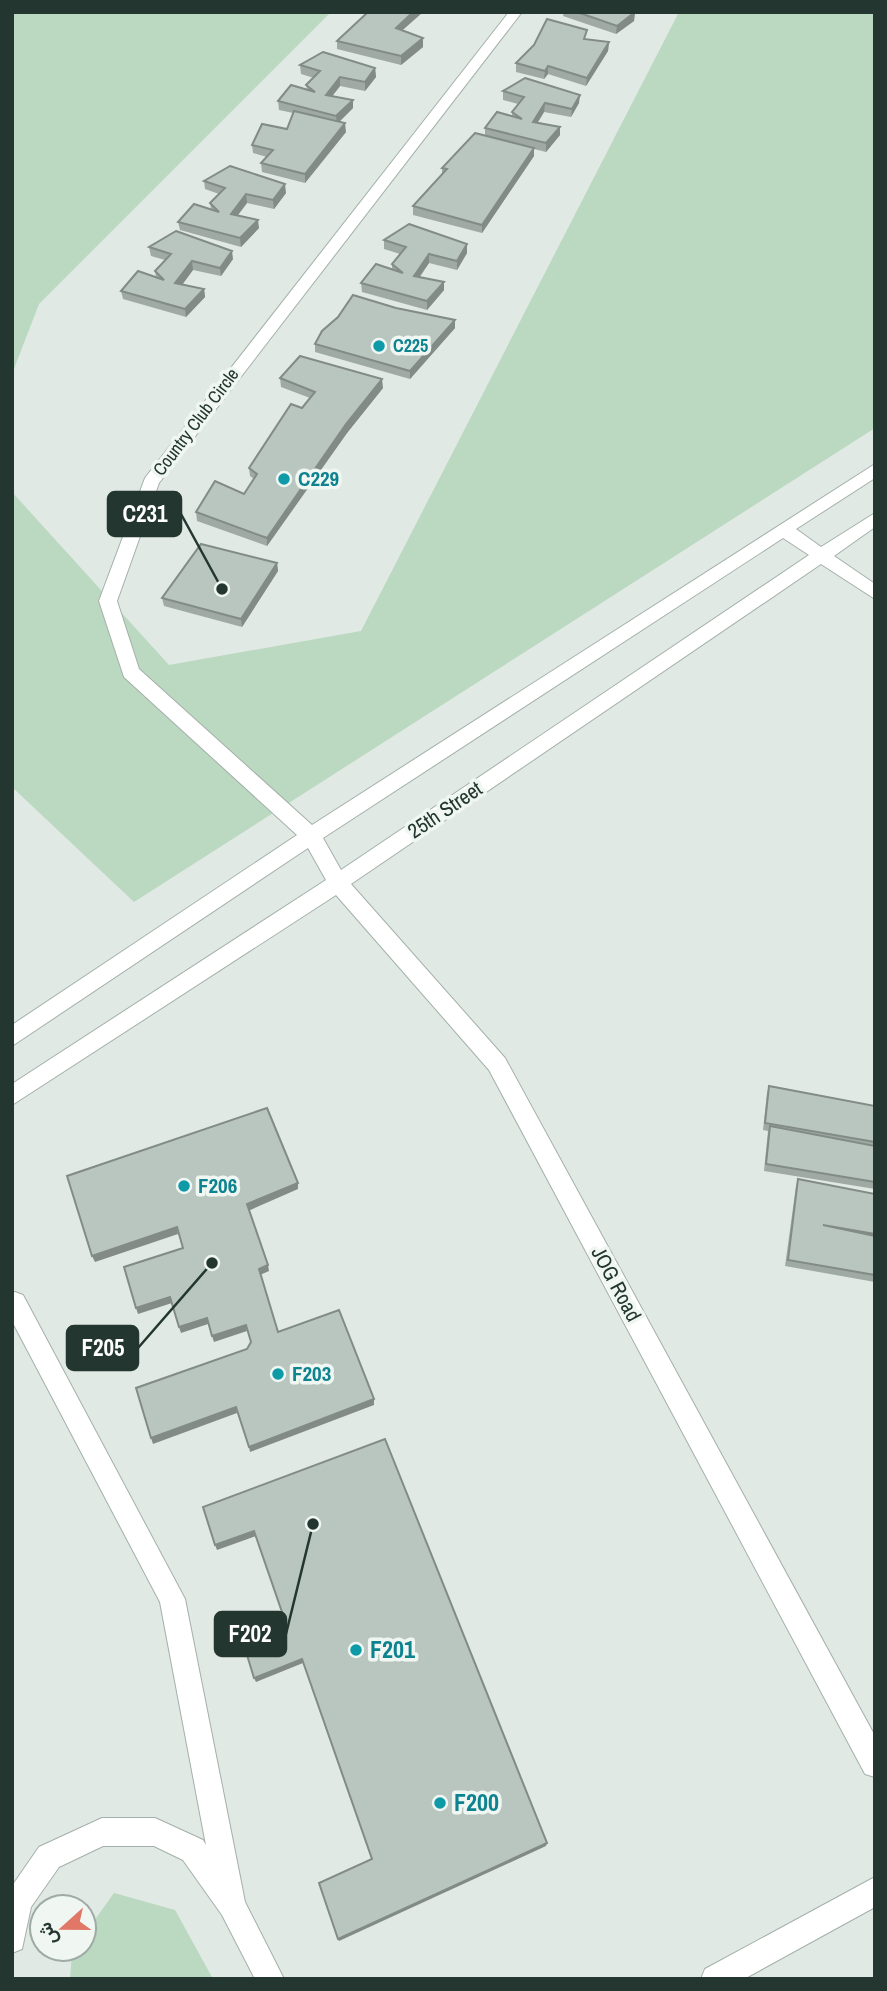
<svg xmlns="http://www.w3.org/2000/svg" width="887" height="1991" font-family="'Archivo Narrow',Vazirmatn,sans-serif">
<style>
.green{fill:#bbd8c0}
.lines{fill:none;stroke-linecap:round;stroke-linejoin:round}
.minor-casing{stroke:#a4b0aa;stroke-width:2}
.minor{fill:#fff;fill-rule:evenodd}
.wall{fill:#9faaa5}
.shaded-wall{fill:#828b86}
.building{fill:#b9c6c0;stroke:#828b86;stroke-width:2}
.culture-dot{fill:#0f9aa8;stroke:#f0f6f2;stroke-width:2.5}
.labels{text-anchor:middle;stroke-width:7;stroke-linejoin:round;paint-order:stroke}
.far-culture-label{font-size:18px;font-weight:bold;fill:#0d838f;stroke:#f0f6f2;text-anchor:start}
.far-street-label{font-size:18px;fill:#233730;stroke:#f0f6f2}
.culture-label{font-size:21px;font-weight:bold;fill:#0d838f;stroke:#f0f6f2;text-anchor:start}
.street-label{font-size:21px;fill:#233730;stroke:#f0f6f2}
.near-culture-label{font-size:24px;font-weight:bold;fill:#0d838f;stroke:#f0f6f2;text-anchor:start}
.leader{fill:none;stroke:#233730;stroke-width:2.5}
.callout-dot{fill:#233730;stroke:#f0f6f2;stroke-width:2.5}
.callout{fill:#233730;stroke:#233730;stroke-width:2.5}
.callout-label{font-size:23px;text-anchor:middle;font-weight:bold;fill:#fff}
</style>
<rect width="100%" height="100%" fill="#e0e9e4"/>
<g class="green">
<polygon points="12,12 331,12 39,304 12,374"/>
<polygon points="679,12 875,12 875,428 134,902 12,787 12,492 169,665 361,631"/>
<polygon points="114,1893 175,1910 213,1979 70,1979 72,1953 74,1949 84,1949 84,1935"/>
</g>
<g class="lines">
<g class="minor-casing">
<g id="minor">
<path d="M509 12H522L159 483 117 601 139 669 312 825 875 464V478L796 529 821 547 875 513V527L834 556 875 584V599L821 564 351 884 505 1058 875 1736V1777L865 1774 489 1070 336 895 12 1105V1084L326 880 308 848 12 1046V1025L297 835 124 677 99 601 145 478ZM783 538 809 555 341 870 323 838Z"/>
<polygon points="15,1292 23,1295 185,1599 245,1902 284,1979 255,1979 222,1915 183,1860 154,1846 103,1846 59,1867 31,1907 22,1949 12,1953 12,1886 39,1847 102,1818 155,1818 203,1840 206,1845 160,1602 12,1321 12,1293"/>
<polygon points="875,1877 875,1907 744,1979 701,1979 705,1969"/>
</g>
</g>
<use href="#minor" class="minor"/>
</g>
<g class="wall">
<polygon points="368,12 423,12 402,30 423,38 423,47 401,65 337,49 337,41"/>
<polygon points="564,12 635,12 634,21 616,34 563,16"/>
<polygon points="587,39 609,42 608,51 586,86 548,74 544,79 516,72 516,63"/>
<polygon points="300,65 375,68 376,77 365,91 340,86 332,96 353,108 339,122 346,132 305,183 262,172 261,163 267,157 253,153 252,145 287,129 293,113 279,110 278,101 307,90 306,85 314,78 301,74"/>
<polygon points="503,91 579,103 571,117 544,112 538,122 560,127 560,135 546,152 534,149 534,156 482,233 413,215 413,206 442,175 442,168 485,136 485,128 512,116 512,112 518,104 503,100"/>
<polygon points="204,181 286,193 274,209 247,203 237,216 259,228 241,247 180,230 178,222 211,209 210,203 219,194 205,189"/>
<polygon points="384,240 467,244 467,253 457,270 429,263 420,277 444,290 427,310 362,292 361,283 392,270 392,264 400,254 384,249"/>
<polygon points="149,247 233,259 221,276 193,270 182,284 204,289 205,297 186,317 123,299 121,291 156,277 155,271 165,260 151,256"/>
<polygon points="396,308 455,320 455,328 410,379 315,352 315,344"/>
<polygon points="280,378 383,388 347,433 267,546 197,521 196,512 244,494 254,479 250,476 249,468 310,398 281,387"/>
<polygon points="277,563 278,571 242,627 164,606 162,598"/>
<polygon points="769,1086 875,1106 875,1189 764,1171 768,1131 763,1130 767,1093"/>
<polygon points="798,1179 875,1194 875,1282 785,1266 796,1186"/>
</g>
<g class="shaded-wall">
<polygon points="413,12 423,12 396,36 396,28"/>
<polygon points="635,12 634,21 616,34 617,26"/>
<polygon points="423,38 423,47 401,65 401,56"/>
<polygon points="609,42 608,51 586,86 587,78"/>
<polygon points="548,66 548,74 544,79 545,71"/>
<polygon points="375,68 376,77 365,91 365,82"/>
<polygon points="340,77 340,86 327,103 326,95"/>
<polygon points="580,95 579,103 571,117 572,109"/>
<polygon points="353,100 353,108 337,124 336,116"/>
<polygon points="545,103 544,112 533,130 533,122"/>
<polygon points="345,123 346,132 305,183 305,174"/>
<polygon points="560,127 560,135 546,152 546,143"/>
<polygon points="534,148 534,156 482,233 482,225"/>
<polygon points="285,184 286,193 274,209 273,200"/>
<polygon points="246,194 247,203 232,223 231,214"/>
<polygon points="258,220 259,228 241,247 240,238"/>
<polygon points="467,244 467,253 457,270 457,261"/>
<polygon points="232,251 233,259 221,276 220,268"/>
<polygon points="429,254 429,263 414,284 414,276"/>
<polygon points="192,261 193,270 177,292 175,283"/>
<polygon points="444,282 444,290 427,310 427,301"/>
<polygon points="204,289 205,297 186,317 185,309"/>
<polygon points="455,320 455,328 410,379 410,371"/>
<polygon points="382,379 383,388 347,433 267,546 267,538 346,424"/>
<polygon points="277,563 278,571 242,627 241,619"/>
<polygon points="298,1183 298,1189 248,1211 247,1204"/>
<polygon points="177,1227 178,1234 95,1262 92,1256"/>
<polygon points="268,1265 269,1271 260,1275 259,1269"/>
<polygon points="170,1297 172,1303 138,1314 136,1308"/>
<polygon points="207,1318 208,1324 181,1333 179,1327"/>
<polygon points="246,1325 247,1331 214,1342 212,1336"/>
<polygon points="374,1399 374,1405 250,1452 249,1447"/>
<polygon points="236,1407 237,1413 153,1444 151,1438"/>
<polygon points="254,1531 256,1536 217,1550 215,1545"/>
<polygon points="302,1659 303,1663 256,1682 254,1678"/>
<polygon points="547,1843 546,1846 339,1941 338,1939"/>
</g>
<g class="building">
<polygon points="368,12 413,12 396,28 423,38 401,56 337,41"/>
<polygon points="577,12 635,12 617,26"/>
<polygon points="547,19 587,30 584,39 609,42 587,78 548,66 545,71 516,63 534,45"/>
<polygon points="323,52 375,68 365,82 340,77 326,95 353,100 336,116 278,101 291,85 315,92 306,85 320,71 300,65"/>
<polygon points="525,78 580,95 572,109 545,103 533,122 560,127 546,143 485,128 497,112 522,119 512,112 524,97 503,91"/>
<polygon points="294,111 345,123 305,174 261,163 273,150 252,145 262,124 287,129"/>
<polygon points="475,133 534,148 482,225 413,206 447,169 442,168"/>
<polygon points="230,166 285,184 273,200 246,194 231,214 258,220 240,238 178,222 194,204 219,212 210,203 225,188 204,181"/>
<polygon points="409,224 467,244 457,261 429,254 414,276 444,282 427,301 361,283 376,264 403,273 392,264 406,247 384,240"/>
<polygon points="176,231 232,251 220,268 192,261 175,283 204,289 185,309 121,291 138,271 164,280 155,271 171,254 149,247"/>
<polygon points="353,295 396,308 455,320 410,371 315,344 322,331 338,317"/>
<polygon points="300,356 382,379 346,424 267,538 196,512 215,481 244,494 257,474 249,468 291,404 302,408 315,392 280,378"/>
<polygon points="201,544 277,563 241,619 162,598"/>
<polygon points="769,1086 875,1106 875,1142 765,1123"/>
<polygon points="267,1108 298,1183 247,1204 268,1265 259,1269 278,1332 339,1310 374,1399 249,1447 236,1407 151,1438 136,1388 247,1349 251,1342 246,1325 212,1336 207,1318 179,1327 170,1297 136,1308 124,1267 183,1248 177,1227 92,1256 67,1176"/>
<polygon points="770,1126 875,1146 875,1182 766,1164"/>
<polygon points="798,1179 875,1194 875,1234 823,1225 875,1236 875,1275 788,1260"/>
<polygon points="385,1439 547,1843 338,1939 319,1883 372,1859 302,1659 254,1678 240,1632 283,1615 254,1531 215,1545 203,1507"/>
</g>
<g class="culture-dot">
<circle cx="379" cy="346" r="7"/>
<circle cx="284" cy="479" r="7"/>
<circle cx="184" cy="1186" r="7"/>
<circle cx="278" cy="1374" r="7"/>
<circle cx="356" cy="1650" r="7"/>
<circle cx="440" cy="1803" r="7"/>
</g>
<g class="labels">
<g class="far-culture-label">
<text x="393" y="352">C225</text>
</g>
<g class="far-street-label">
<text transform="translate(196 422) rotate(-53)" y="6">Country Club Circle</text>
</g>
<g class="culture-label">
<text x="298" y="486">C229</text>
<text x="198" y="1193">F206</text>
<text x="292" y="1381">F203</text>
</g>
<g class="street-label">
<text transform="translate(445 810) rotate(-34)" y="7">25th Street</text>
<text transform="translate(616 1284) rotate(62)" y="7">JOG Road</text>
</g>
<g class="near-culture-label">
<text x="370" y="1658">F201</text>
<text x="454" y="1811">F200</text>
</g>
</g>
<path class="leader" d="M222 589L181 514M212 1263L138 1348M313 1524L286 1634"/>
<g class="callout-dot">
<circle cx="222" cy="589" r="7"/>
<circle cx="212" cy="1263" r="7"/>
<circle cx="313" cy="1524" r="7"/>
</g>
<g class="callout">
<rect x="108" y="492" width="73" height="44" rx="7"/>
<rect x="67" y="1326" width="71" height="44" rx="7"/>
<rect x="215" y="1612" width="71" height="44" rx="7"/>
</g>
<g class="callout-label">
<text x="145" y="522">C231</text>
<text x="103" y="1356">F205</text>
<text x="250" y="1642">F202</text>
</g>
<rect width="887" height="1991" fill="none" stroke="#233730" stroke-width="28"/>
<g transform="translate(63 1928) rotate(249)"><circle r="33" fill="#f0f6f2" stroke="#9eaaa4" stroke-width="2"/>
<path d="M0-5L12 26L0 18L-12 26Z" fill="#e17767"/>
<text y="-10" font-size="19" font-weight="bold" text-anchor="middle" fill="#233730">ش</text>
</g>
</svg>
